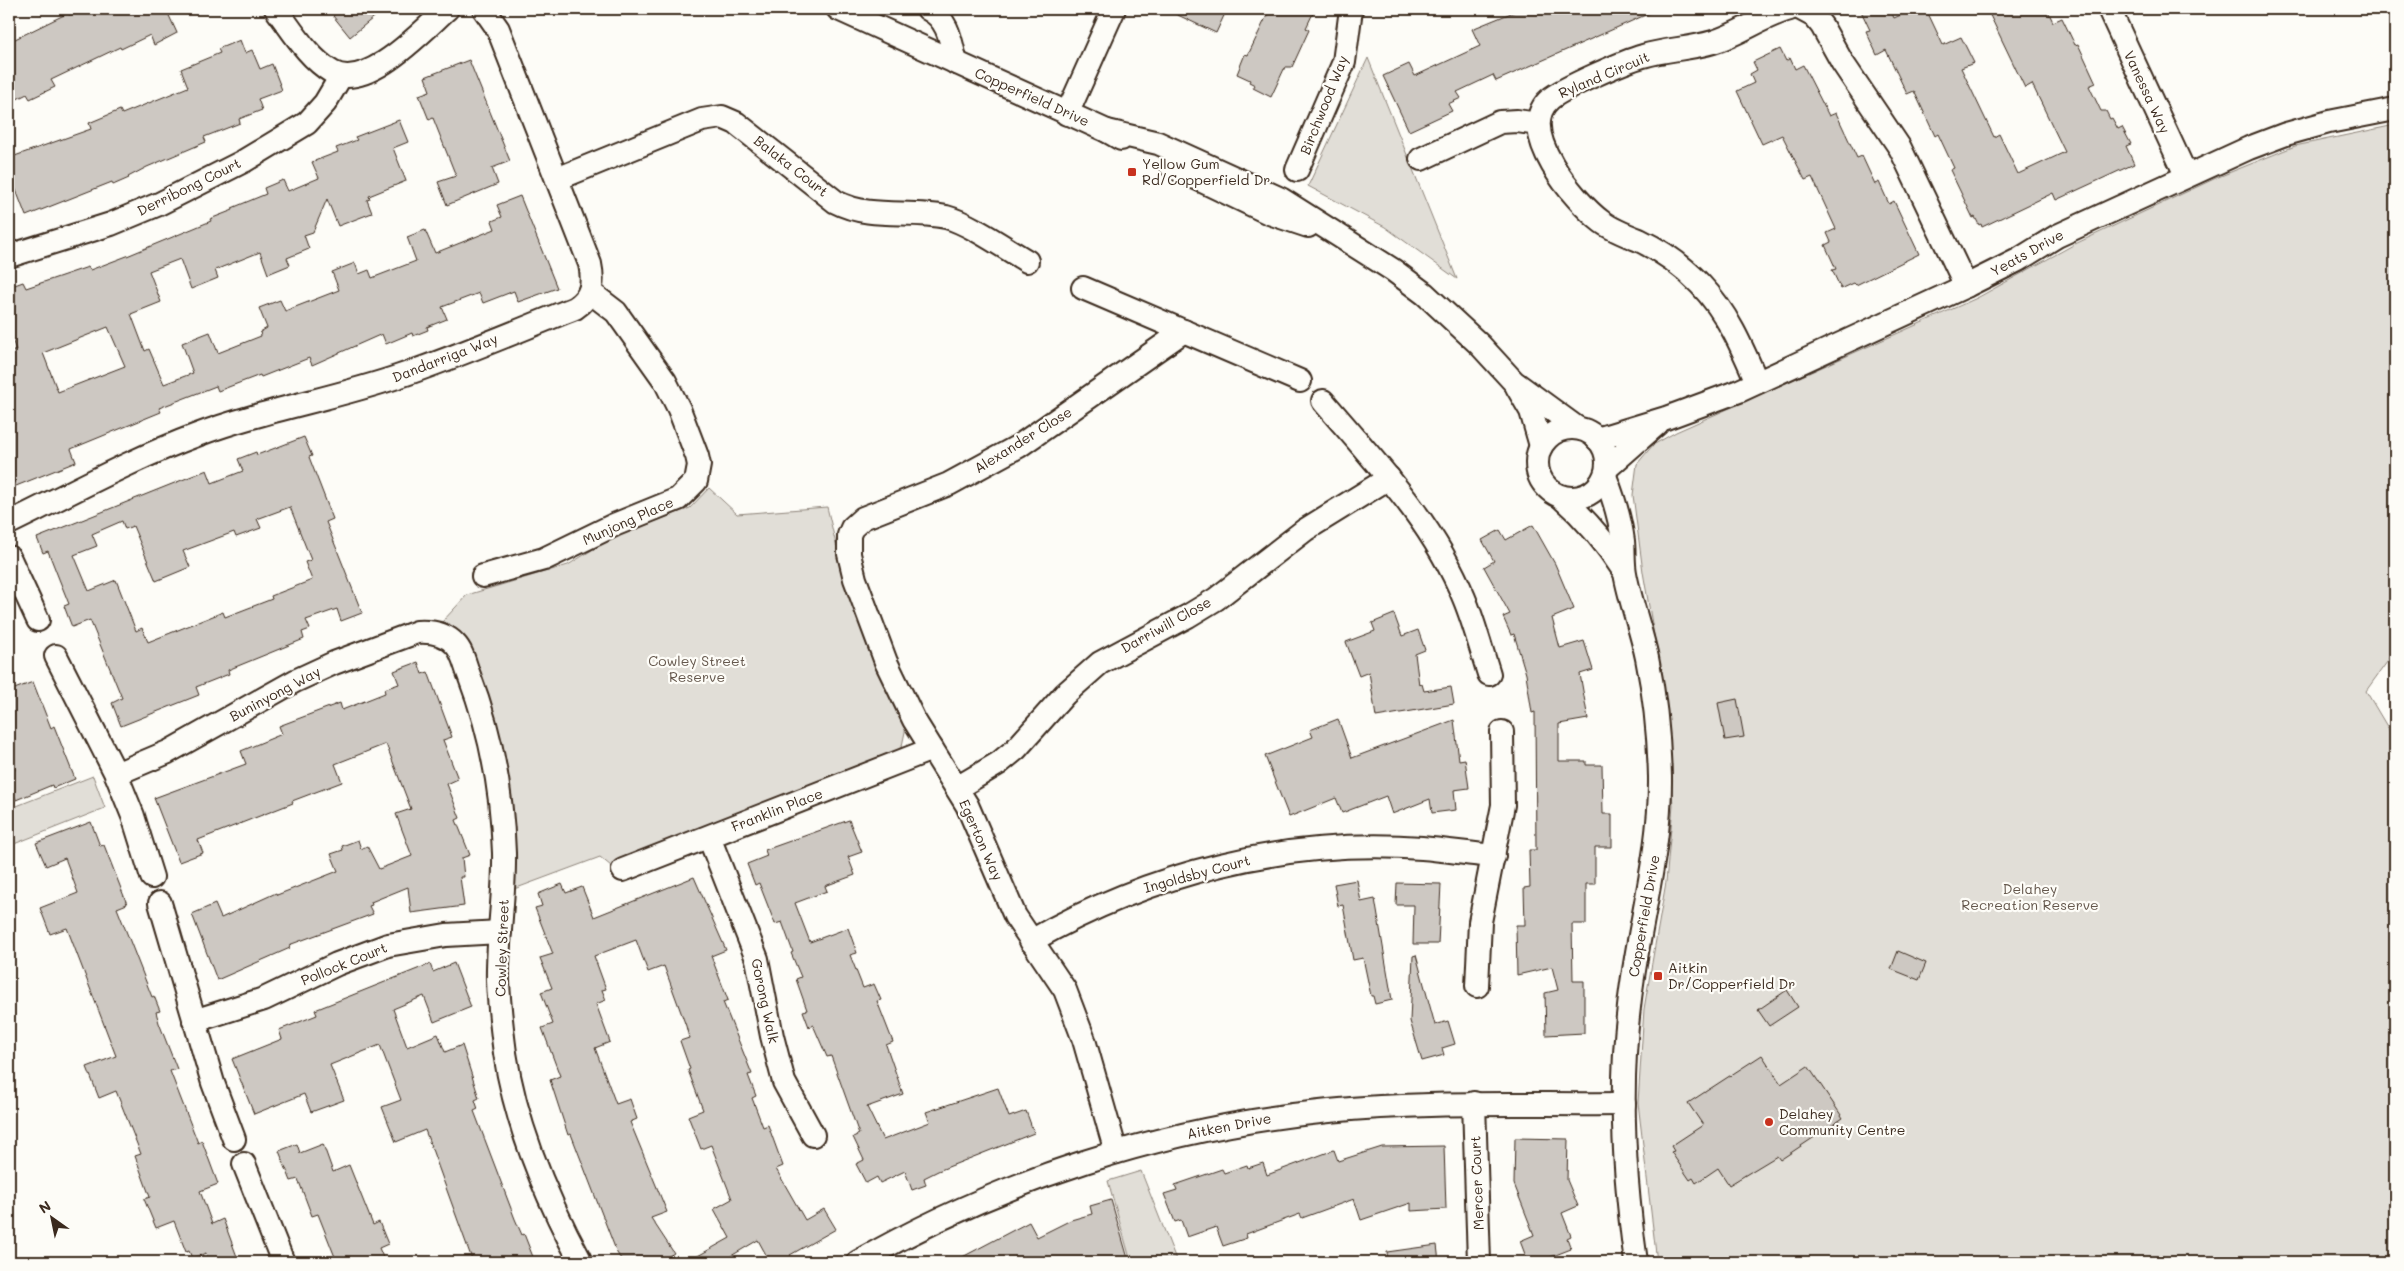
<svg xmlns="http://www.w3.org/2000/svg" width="2404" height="1271" font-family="Mali,sans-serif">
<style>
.green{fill:#e1ded7;stroke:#8e847a}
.building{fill:#cdc8c2;stroke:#3b2a1e;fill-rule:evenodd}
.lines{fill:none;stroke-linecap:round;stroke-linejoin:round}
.minor-casing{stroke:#3b2a1e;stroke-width:26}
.minor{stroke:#fdfcf7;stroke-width:22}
.poi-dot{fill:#c8321e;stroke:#fdfcf7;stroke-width:2}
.labels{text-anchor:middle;stroke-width:4.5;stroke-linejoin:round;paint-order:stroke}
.street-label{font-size:14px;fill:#3b2a1e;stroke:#fdfcf7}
.poi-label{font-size:14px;fill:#3b2a1e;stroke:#fdfcf7;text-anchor:start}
.park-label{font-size:14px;fill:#64574c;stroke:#fdfcf7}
</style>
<rect width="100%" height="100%" fill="#fdfcf7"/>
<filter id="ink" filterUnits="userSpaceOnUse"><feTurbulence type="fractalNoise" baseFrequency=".02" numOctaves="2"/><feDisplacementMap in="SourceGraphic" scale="10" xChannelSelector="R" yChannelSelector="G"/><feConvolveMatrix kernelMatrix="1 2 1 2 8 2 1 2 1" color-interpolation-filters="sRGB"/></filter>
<g filter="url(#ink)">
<g class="green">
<polygon points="1368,58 1457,279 1385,227 1308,186"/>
<polygon points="2395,125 2395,651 2366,691 2395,740 2395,1262 1657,1262 1638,1103 1644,1009 1666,882 1673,806 1666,704 1643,572 1633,495 1637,464 1653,445 1676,432 1977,298 2075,244 2216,178 2295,146"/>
<polygon points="709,488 737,514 827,507 839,557 906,727 902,746 890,757 839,780 611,866 600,857 514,889 466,642 456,629 442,622 467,595 568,565 611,538 690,508"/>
<polygon points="93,776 105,808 9,846 9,809"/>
<polygon points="1141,1171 1177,1262 1131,1262 1108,1181"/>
</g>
<g class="building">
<polygon points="82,9 166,9 177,33 154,45 150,35 121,49 120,47 51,80 55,87 30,99 27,94 9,103 9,42 68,13 69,15"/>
<polygon points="341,9 384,9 350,37 333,16"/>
<polygon points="1165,9 1227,9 1216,33"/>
<polygon points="1270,9 1315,9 1306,28 1309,30 1292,67 1285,67 1271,97 1253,88 1255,85 1249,82 1250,80 1237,74 1245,54 1248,55"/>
<polygon points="1521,9 1659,9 1496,81 1493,75 1457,92 1461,98 1448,104 1452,111 1409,131 1383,76 1409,64 1415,76 1480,46 1472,29"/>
<polygon points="1860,9 1890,9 1894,18 1914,9 1926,9 1943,45 1961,37 1974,63 1961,68 1994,137 1999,134 2018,174 2065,152 2032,84 2025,88 1987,9 2047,9 2053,22 2062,18 2075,45 2078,44 2096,83 2089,86 2101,111 2106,111 2110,119 2112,118 2118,129 2122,127 2131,144 2126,146 2134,164 2056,200 2053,193 1982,227 1981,224 1979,225 1975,217 1973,218 1950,170 1954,168 1938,134 1935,136 1914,91 1907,94 1886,50 1877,55 1866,31 1870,30"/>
<polygon points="240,40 245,53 252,50 260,69 272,64 282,90 258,99 262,110 239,119 240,123 204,137 206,142 147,167 128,177 129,178 113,185 112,182 26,216 9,172 9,158 91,129 89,123 120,110 122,114 188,87 181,69 220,53 218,49"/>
<polygon points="1780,49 1786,61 1790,58 1795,69 1803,65 1829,116 1836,113 1857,158 1862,156 1875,184 1879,182 1889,204 1894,201 1919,254 1856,285 1854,283 1841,289 1832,270 1836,269 1825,245 1831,242 1827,233 1836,229 1812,177 1805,180 1782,135 1762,144 1737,91 1754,83 1750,74 1757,70 1753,62"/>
<polygon points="469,60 510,161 492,168 498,184 447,205 438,182 456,176 433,118 429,120 419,95 430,91 425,77"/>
<path d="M399 120 408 142 393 148 406 181 369 196 370 199 367 200 372 213 338 226 327 199 313 232 304 235 309 249 287 258 290 265 268 274 260 252 215 270 218 278 191 289 180 259 149 271 161 302 131 314 145 351 149 349 164 384 193 373 182 343 210 332 218 353 261 336 260 332 267 328 259 308 280 300 285 311 339 290 332 272 355 263 359 274 369 270 372 278 416 261 407 237 425 230 435 253 495 229 492 221 502 217 497 205 520 196 557 288 518 302 514 291 483 303 479 293 442 307 447 319 427 327 428 330 413 336 412 333 386 344 382 334 312 365 309 358 261 377 260 375 218 391 216 386 159 408 161 412 71 449 76 462 16 486 9 467V353L16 350 9 332V287L23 282 26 288 88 267 90 270 127 256 211 221 210 219 233 210 232 208 266 194 264 188 283 180 288 191 319 178 312 162 338 152 336 148 357 140 355 137ZM108 327 125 366 58 392 43 353Z"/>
<path d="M304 437 312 456 309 457 333 519 326 522 362 613 341 621 337 609 306 620 310 629 302 632 304 639 228 670 229 674 196 687 199 695 121 726 112 703 122 698 90 620 72 627 64 606 69 604 59 579 48 551 43 553 37 538 207 470 212 483 243 471 238 459 256 452 257 455ZM290 507 311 560 305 562 312 580 271 596 272 599 225 617 223 612 148 642 142 628 136 631 116 580 89 591 74 555 97 546 92 534 122 521 125 529 133 526 156 581 190 567 183 551 234 532 236 537 261 528 257 519Z"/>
<polygon points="1533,525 1555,564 1574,609 1552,618 1560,648 1584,641 1593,670 1580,674 1588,719 1559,724 1559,761 1586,761 1586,765 1602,765 1603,814 1612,814 1612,847 1595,847 1595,884 1586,884 1586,924 1572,924 1573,981 1584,981 1584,1033 1546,1035 1545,993 1558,990 1552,967 1517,975 1516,925 1525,925 1524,888 1530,887 1529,850 1536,850 1535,712 1532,713 1526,674 1514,634 1511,635 1503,617 1510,614 1484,567 1494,561 1482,540 1500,530 1506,540"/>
<polygon points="1394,614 1402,636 1418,630 1425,650 1415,654 1419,685 1422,684 1424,691 1451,687 1454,704 1376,717 1369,672 1359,676 1346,642 1375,631 1372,623"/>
<polygon points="418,662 422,674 428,672 452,737 443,740 458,779 447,784 460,818 456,820 470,855 462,858 464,877 460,877 464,906 411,913 408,887 371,902 372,905 369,906 373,914 289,945 290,948 217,980 192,914 215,904 221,918 276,893 277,895 338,871 331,854 343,850 342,846 358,840 361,849 367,846 379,869 412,856 396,814 411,809 386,744 335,764 342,782 292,801 293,803 198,840 203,853 179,862 154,798 246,764 241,751 282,734 279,726 340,703 342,710 385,693 384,689 399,684 394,671"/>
<polygon points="33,682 51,728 54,726 75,779 53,788 52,785 16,800 9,783 9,773 15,770 9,756 9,691"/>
<polygon points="1737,699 1744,737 1725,740 1718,703"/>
<polygon points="1338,719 1352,758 1454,720 1459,760 1465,759 1469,788 1454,790 1456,810 1432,813 1430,799 1392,814 1386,796 1342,813 1336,798 1289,817 1265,756 1313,737 1310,730"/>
<polygon points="849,820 862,852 848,857 855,875 825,886 827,891 795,903 810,942 848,928 857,953 850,955 863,988 874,984 881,1000 877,1001 893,1042 886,1045 903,1094 867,1107 883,1140 930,1122 926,1112 998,1088 1009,1117 1026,1111 1034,1133 938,1171 924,1178 926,1185 912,1190 905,1171 880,1183 877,1177 866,1183 856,1164 864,1160 853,1137 859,1134 831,1056 827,1057 813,1025 809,1027 803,1011 807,1010 796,979 801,977 791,953 793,952 782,922 775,924 759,883 755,885 747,864 767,856 765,850"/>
<polygon points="91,822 100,846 104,845 127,904 117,908 152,997 154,996 160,1011 156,1012 159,1023 177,1069 170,1071 198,1143 202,1141 218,1184 200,1191 212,1224 223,1219 239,1262 209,1262 206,1253 192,1258 189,1251 186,1252 174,1221 156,1228 144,1199 150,1197 135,1156 141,1154 116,1091 99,1098 87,1067 116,1056 67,928 50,934 40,908 78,893 65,858 46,866 36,843"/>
<polygon points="694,877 726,950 711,956 728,1000 723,1002 752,1074 748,1075 756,1096 752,1098 763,1127 768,1125 783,1166 776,1169 805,1220 824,1209 836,1229 790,1255 795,1262 770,1262 758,1240 721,1262 687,1262 730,1238 714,1209 732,1199 711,1145 701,1149 688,1116 703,1110 688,1070 690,1069 680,1041 689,1038 686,1026 664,966 648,972 636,940 594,956 606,989 602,990 606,1000 596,1004 610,1042 595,1048 616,1104 630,1099 637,1119 630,1122 667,1212 651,1218 674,1253 659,1262 623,1262 617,1253 571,1134 568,1135 550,1080 560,1076 542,1028 553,1024 541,992 552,988 540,958 553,954 535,908 542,906 538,894 562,884 566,893 582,887 594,917"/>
<polygon points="1357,880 1361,902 1375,899 1392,1000 1375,1004 1373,996 1371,996 1363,958 1353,960 1343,905 1338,906 1334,884"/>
<polygon points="1397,883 1441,884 1438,944 1413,944 1414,905 1396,905"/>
<polygon points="1898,951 1926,963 1919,980 1891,969"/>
<polygon points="1416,955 1435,1025 1448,1021 1455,1044 1442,1048 1444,1055 1422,1061 1410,1021 1413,956"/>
<polygon points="454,963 471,1007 434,1022 424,996 393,1009 407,1047 438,1034 445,1052 462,1045 479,1098 475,1100 478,1109 474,1111 515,1219 522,1235 524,1234 535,1262 473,1262 425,1130 396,1142 382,1107 401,1100 380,1045 330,1065 344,1100 311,1112 304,1094 254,1114 232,1059 282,1039 279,1030 317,1015 315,1010 430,964 433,972"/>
<polygon points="1787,990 1798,1007 1769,1026 1758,1010"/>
<polygon points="1762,1055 1781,1084 1808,1066 1843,1118 1780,1160 1777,1156 1729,1185 1718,1168 1696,1183 1693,1178 1690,1180 1671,1152 1674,1151 1671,1146 1703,1125 1688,1103"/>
<polygon points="1515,1138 1568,1139 1567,1180 1578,1206 1562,1213 1571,1236 1567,1238 1571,1249 1548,1258 1549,1262 1528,1262 1520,1241 1534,1235 1514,1184"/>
<polygon points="297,1144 300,1153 323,1144 333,1172 349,1165 373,1225 379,1222 388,1244 379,1248 385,1262 337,1262 318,1214 312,1216 298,1179 291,1181 279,1151"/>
<polygon points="1444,1146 1446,1209 1411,1211 1411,1203 1361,1220 1354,1199 1302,1218 1300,1214 1246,1234 1247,1238 1223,1246 1216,1227 1187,1237 1181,1220 1175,1222 1164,1194 1177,1190 1175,1185 1222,1169 1224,1173 1247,1165 1248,1168 1263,1163 1267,1175 1334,1150 1338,1161 1382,1147"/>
<polygon points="1111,1200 1129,1262 953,1262 1029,1222 1037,1237 1071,1220 1092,1214 1090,1206"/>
<polygon points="1437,1245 1439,1262 1388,1262 1387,1252"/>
</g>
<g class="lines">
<g class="minor-casing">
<g id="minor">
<path d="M276 9C292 30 308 58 332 72 367 92 423 30 447 9"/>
<polyline points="838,9 1107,131 1121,139"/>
<path d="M928 9C949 19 951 43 956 63"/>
<polyline points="1801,9 1814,16 1822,26 1842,62 1900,148 1966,286"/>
<polyline points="2109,9 2186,175"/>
<polyline points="1067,114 1114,9"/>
<polyline points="1107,131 1158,143 1281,199 1393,270 1425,294 1480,345 1514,382 1577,428"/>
<polyline points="1421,159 1500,122 1517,121 1538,124"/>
<polyline points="1171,166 1269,213 1308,226"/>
<polyline points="1297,170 1344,62 1351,9"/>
<path d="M557 179 702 120 722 117 736 123 836 202C871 220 908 209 946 217 969 223 1005 248 1027 261"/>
<polyline points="9,256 111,224 159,204 244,161 307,123 325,103 341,76"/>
<polyline points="1083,288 1300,381"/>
<path d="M1757 382C1742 347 1727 312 1700 284 1683 266 1662 251 1639 240 1626 235 1613 230 1602 222 1575 202 1514 130 1550 99 1563 88 1625 61 1643 56 1666 49 1690 49 1713 42 1740 34 1763 16 1790 9"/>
<polyline points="1517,387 1531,411 1541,446"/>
<path d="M1323 401C1375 462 1433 522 1464 598 1474 622 1481 649 1489 674"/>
<circle cx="1572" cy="463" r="35"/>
<polyline points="1597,439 1666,418 1739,391 1966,286 2018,260 2057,236 2249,148 2286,134 2329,122 2395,109"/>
<polyline points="1607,468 1657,424"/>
<path d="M1605 476C1613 496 1620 518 1623 541 1624 551 1623 562 1625 573 1630 601 1641 629 1647 658 1655 697 1659 738 1660 777 1661 855 1637 930 1629 1007 1619 1091 1624 1178 1636 1262"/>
<path d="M1561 497C1586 519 1606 543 1624 571"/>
<path d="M9 523C71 493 132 459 197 435 263 410 333 399 400 376 459 356 517 331 575 308 592 297 594 283 590 264L498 29 484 9"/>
<polyline points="9,557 38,620"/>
<polyline points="483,576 544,559 614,525 678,499 696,481 699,465 697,456 679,409 665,381 616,312 590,292"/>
<polyline points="56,656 116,774 133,816 152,877"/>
<path d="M116 774 168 752 295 681 334 663 417 632C432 631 445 633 455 644 463 652 465 665 469 675 491 732 502 792 504 853 505 896 497 938 498 981 499 1005 502 1030 505 1053 516 1127 546 1197 581 1262"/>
<polyline points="957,788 999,763 1016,749 1065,694 1100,663 1188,616 1216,599 1305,530 1389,478"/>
<polyline points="709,837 757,959 772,1036 784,1082 813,1135"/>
<polyline points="623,870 932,749"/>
<polyline points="160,903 213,1083 234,1139"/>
<path d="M1031 941C1150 873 1285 838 1422 848 1446 850 1470 854 1494 856"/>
<polyline points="1477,986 1480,922 1503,805 1502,732"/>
<polyline points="194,1021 264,999 337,964 388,945 446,935 500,932"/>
<polyline points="1474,1103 1479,1262"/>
<polyline points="1116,1152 1084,1040 1065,990 1015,916 967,805 914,720 886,662 855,579 849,554 849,535 852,528 863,518 949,484 1019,446 1184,331"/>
<polyline points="244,1164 283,1262"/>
<path d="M858 1262C1001 1180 1164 1127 1329 1111 1427 1101 1525 1105 1624 1104"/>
</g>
</g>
<use href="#minor" class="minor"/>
</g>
</g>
<g class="poi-dot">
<rect x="1127" y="167" width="10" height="10" rx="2.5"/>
<rect x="1653" y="971" width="10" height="10" rx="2.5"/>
<circle cx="1769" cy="1122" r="5"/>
</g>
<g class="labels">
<g class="street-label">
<text transform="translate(1604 75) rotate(-23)" y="5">Ryland Circuit</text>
<text transform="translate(2147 92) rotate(65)" y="5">Vanessa Way</text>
<text transform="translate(1032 97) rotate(24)" y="5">Copperfield Drive</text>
<text transform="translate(1324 105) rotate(-68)" y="5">Birchwood Way</text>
<text transform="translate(791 166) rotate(38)" y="5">Balaka Court</text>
<text transform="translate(189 187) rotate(-26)" y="5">Derribong Court</text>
<text transform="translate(2027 253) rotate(-29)" y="5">Yeats Drive</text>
<text transform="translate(445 358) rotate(-21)" y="5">Dandarriga Way</text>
<text transform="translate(1023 440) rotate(-32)" y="5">Alexander Close</text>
<text transform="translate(628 521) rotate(-24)" y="5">Munjong Place</text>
<text transform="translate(1166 625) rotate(-29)" y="5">Darriwill Close</text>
<text transform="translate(275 694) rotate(-28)" y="5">Buninyong Way</text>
<text transform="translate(777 810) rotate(-21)" y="5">Franklin Place</text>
<text transform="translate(981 840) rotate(66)" y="5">Egerton Way</text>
<text transform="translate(1197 874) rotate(-15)" y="5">Ingoldsby Court</text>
<text transform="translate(1644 916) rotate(-80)" y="5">Copperfield Drive</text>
<text transform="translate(502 948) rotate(-88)" y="5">Cowley Street</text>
<text transform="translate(344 964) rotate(-22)" y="5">Pollock Court</text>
<text transform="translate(765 1001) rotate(78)" y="5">Gorong Walk</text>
<text transform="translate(1229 1126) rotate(-11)" y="5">Aitken Drive</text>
<text transform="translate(1477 1183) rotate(-92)" y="5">Mercer Court</text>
</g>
<g class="poi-label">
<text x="1142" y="169">Yellow Gum<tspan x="1142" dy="16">Rd/Copperfield Dr</tspan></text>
<text x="1668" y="973">Aitkin<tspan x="1668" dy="16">Dr/Copperfield Dr</tspan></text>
<text x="1779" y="1119">Delahey<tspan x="1779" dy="16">Community Centre</tspan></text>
</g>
<g class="park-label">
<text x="697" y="666">Cowley Street<tspan x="697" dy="16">Reserve</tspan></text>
<text x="2030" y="894">Delahey<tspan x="2030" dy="16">Recreation Reserve</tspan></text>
</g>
</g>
<rect width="2404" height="1271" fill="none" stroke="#fdfcf7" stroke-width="30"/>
<rect x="15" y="15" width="2374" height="1241" fill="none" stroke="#3b2a1e" stroke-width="2" filter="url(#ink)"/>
<g transform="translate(52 1218) rotate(327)" stroke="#fdfcf7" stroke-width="4" paint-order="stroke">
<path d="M0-4L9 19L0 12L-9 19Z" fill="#3b2a1e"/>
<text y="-8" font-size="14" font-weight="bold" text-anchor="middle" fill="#3b2a1e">N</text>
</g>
</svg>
